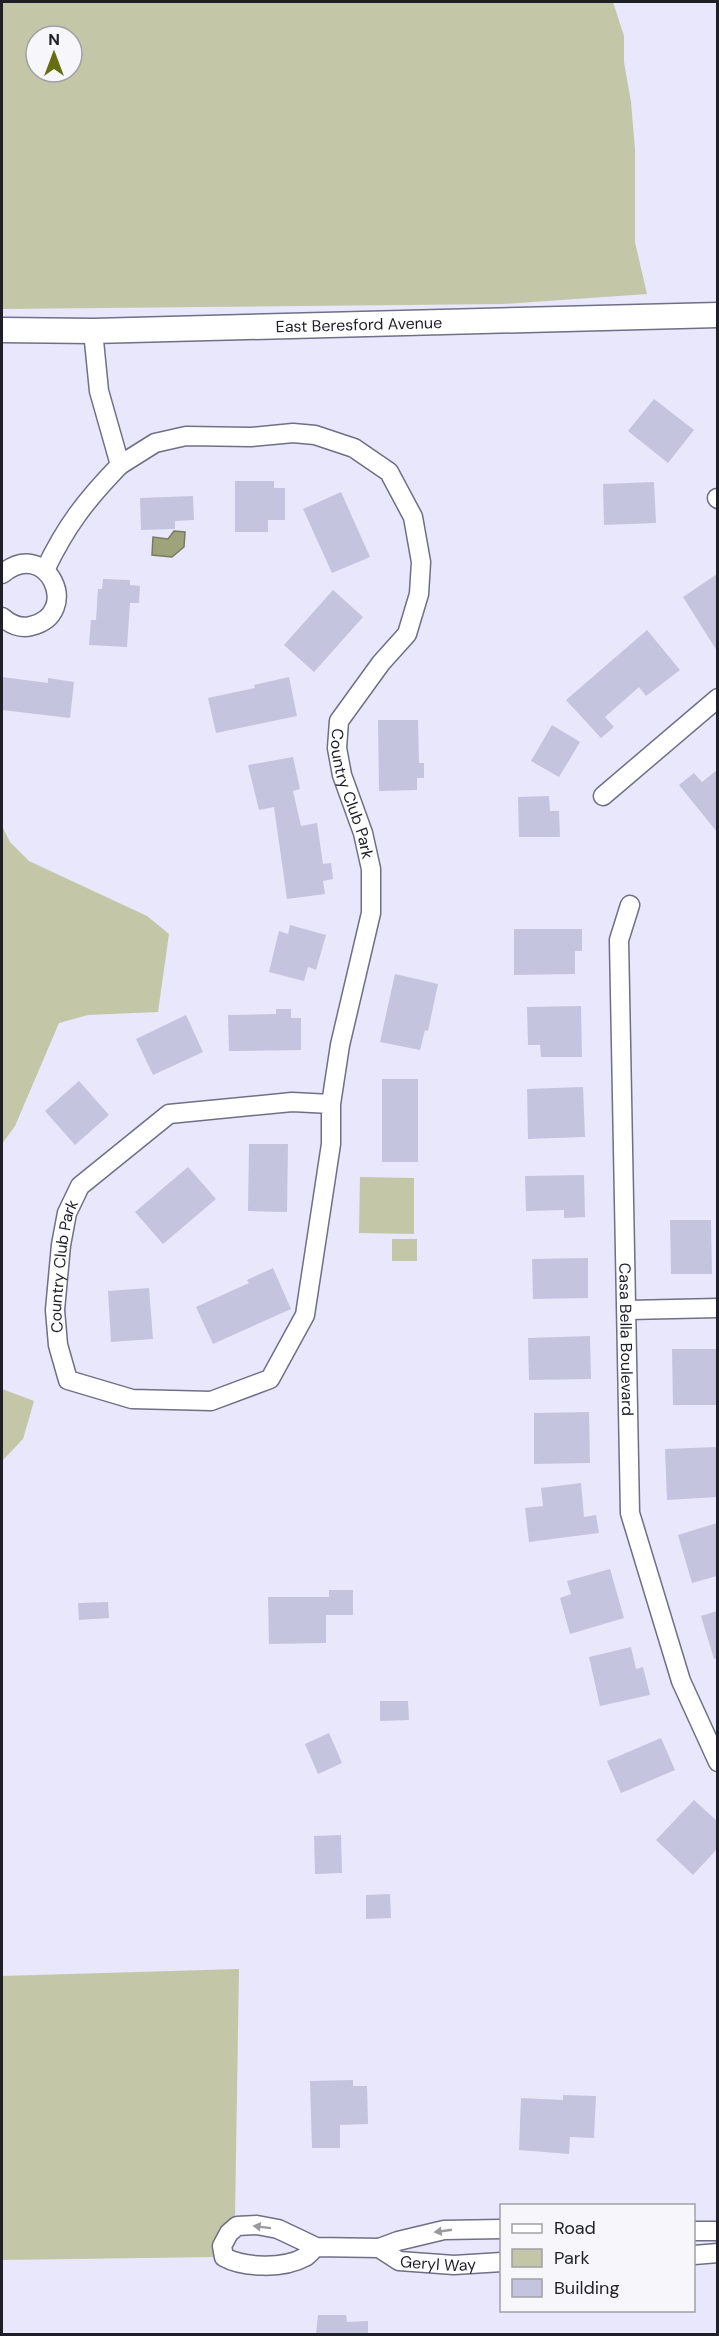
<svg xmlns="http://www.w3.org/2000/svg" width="719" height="2336" font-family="'DM Sans',sans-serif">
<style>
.green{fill:#c3c7a7;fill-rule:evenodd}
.water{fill:#9ea379;stroke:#787b61;stroke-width:1.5}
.building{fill:#c5c4de}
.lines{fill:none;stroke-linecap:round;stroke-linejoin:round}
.street-casing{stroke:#6f6f85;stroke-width:21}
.secondary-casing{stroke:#6f6f85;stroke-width:27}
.street{stroke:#fff;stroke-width:18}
.secondary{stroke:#fff;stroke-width:24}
.oneway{fill:#9a9a9e}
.labels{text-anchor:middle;stroke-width:4.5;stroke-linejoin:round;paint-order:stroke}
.street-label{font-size:16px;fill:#1f1f28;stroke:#f6f6fb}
</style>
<rect width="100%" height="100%" fill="#e8e7fc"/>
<g class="green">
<path d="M2 2H613L624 36V62L631 102 635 150V242L647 294 503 304 2 309ZM36 36H72V72H36Z"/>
<polygon points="2,826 10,842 29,861 147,916 169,934 158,1012 88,1015 59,1023 15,1126 2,1144"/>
<polygon points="360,1177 414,1178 414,1234 359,1233"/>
<rect x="392" y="1239" width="25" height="22"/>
<polygon points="2,1389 34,1401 23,1439 2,1461"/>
<path d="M239 1969 235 2217C219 2227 215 2238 215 2257L2 2260V1976Z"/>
</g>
<polygon class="water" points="174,531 185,532 184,547 172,557 152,555 153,537 168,539"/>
<g class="building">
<polygon points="654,399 694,430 668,463 628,431"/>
<polygon points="235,481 274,481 274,488 285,488 285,520 268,520 268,532 235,532"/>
<polygon points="654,482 656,523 604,525 603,484"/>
<polygon points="341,492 370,557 332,573 303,509"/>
<polygon points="193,496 194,520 175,521 175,529 141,530 140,498"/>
<polygon points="717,574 717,651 683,597"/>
<polygon points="103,579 130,580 130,585 140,586 139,603 130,603 127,647 89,645 91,620 96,620 98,589 102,589"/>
<polygon points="333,590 363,617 314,672 284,645"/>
<polygon points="647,630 680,670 646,696 639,687 605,717 614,727 601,738 566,700"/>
<polygon points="2,677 48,683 48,678 74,682 70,718 2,710"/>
<polygon points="289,677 297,716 216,733 208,698 255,688 254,685"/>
<polygon points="378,720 418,720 419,763 424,763 424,778 417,778 417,790 379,791"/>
<polygon points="552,725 580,742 559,777 531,761"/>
<polygon points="293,757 300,789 293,791 301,826 317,823 323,864 331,863 333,879 323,881 325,894 287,899 274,807 259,810 248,765"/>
<polygon points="717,770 717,832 679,785 694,773 702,782"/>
<polygon points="549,796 550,811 559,811 560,837 519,837 518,797"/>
<polygon points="290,925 326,935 316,970 308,967 304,981 269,972 279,931 288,934"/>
<polygon points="514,929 582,929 582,951 575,951 575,974 514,975"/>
<polygon points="395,974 438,984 428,1031 425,1030 420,1050 380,1042"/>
<polygon points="581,1006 582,1057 541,1057 540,1045 528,1045 527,1007"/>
<polygon points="276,1009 291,1009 291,1018 301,1018 301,1050 229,1051 228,1015 276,1014"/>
<polygon points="186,1015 203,1052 153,1075 136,1039"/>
<rect x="382" y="1079" width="36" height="83"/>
<polygon points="79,1081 109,1115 75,1145 45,1111"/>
<polygon points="583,1087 585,1137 528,1139 527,1089"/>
<polygon points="249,1144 288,1144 287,1212 248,1211"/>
<polygon points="188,1167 216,1199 163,1244 135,1212"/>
<polygon points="584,1175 585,1217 564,1218 564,1210 526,1211 525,1176"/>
<polygon points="670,1220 711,1220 712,1274 671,1274"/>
<polygon points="588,1258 588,1298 533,1299 532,1259"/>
<polygon points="273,1268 291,1309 213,1344 196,1307 249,1283 247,1280"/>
<polygon points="149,1288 153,1339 111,1342 108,1291"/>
<polygon points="590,1336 591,1379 529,1380 528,1338"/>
<polygon points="672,1349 717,1349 717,1405 673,1405"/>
<polygon points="589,1412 590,1463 534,1464 534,1413"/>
<polygon points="717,1447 717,1497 667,1500 665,1449"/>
<polygon points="581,1483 584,1517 596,1515 599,1533 529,1542 525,1508 543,1506 541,1488"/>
<polygon points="717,1523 717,1576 692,1583 678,1535"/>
<polygon points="610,1569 624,1618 570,1634 560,1598 571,1594 567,1581"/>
<polygon points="329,1590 353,1590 353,1615 326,1615 326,1643 269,1644 268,1597 329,1597"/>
<polygon points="108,1602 109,1618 79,1620 78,1603"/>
<polygon points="717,1611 717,1658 714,1659 701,1616"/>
<polygon points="631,1647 636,1669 643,1667 650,1695 600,1706 589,1657"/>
<polygon points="380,1701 408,1701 409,1720 380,1721"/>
<polygon points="329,1733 342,1763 318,1774 305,1744"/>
<polygon points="661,1738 675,1770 621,1793 607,1761"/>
<polygon points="694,1800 717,1821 717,1849 693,1875 656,1840"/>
<polygon points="341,1835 342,1873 315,1874 314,1836"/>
<polygon points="390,1894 391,1918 366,1919 366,1895"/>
<polygon points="353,2080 353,2086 367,2086 368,2124 340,2125 340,2148 312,2148 310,2081"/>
<polygon points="563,2095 596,2096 594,2138 570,2137 569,2154 519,2150 521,2098 563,2100"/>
<polygon points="318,2315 346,2315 347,2322 368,2321 368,2334 316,2334"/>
</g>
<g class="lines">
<g class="street-casing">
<g id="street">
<path id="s1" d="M120 465 155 443 186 436 251 437 293 433 315 435 354 448 389 472 413 517 421 562 419 594 407 634 381 663 339 721 337 748 342 775 363 833 371 869V913L340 1045 331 1104V1144L305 1315 270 1379 211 1401 132 1399 68 1380 58 1345 55 1310 61 1245 67 1213 80 1186 169 1114 292 1102 331 1104"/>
<polyline points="717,498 718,499"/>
<path d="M45 570C66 526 86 500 120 465L99 391 93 331"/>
<path d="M2 574C47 536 83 614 31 626 20 629 10 624 2 617"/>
<polyline points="603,796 718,698"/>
<path id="s2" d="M630 905 619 940 630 1513 681 1681 718 1762"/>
<polyline points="628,1310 718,1308"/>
<polyline points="694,2231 718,2231"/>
<path d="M316 2247C312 2250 309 2255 305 2257 284 2269 244 2268 224 2257L222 2246 229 2233 237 2226 257 2225 278 2229 316 2247 379 2248 398 2241 444 2230 502 2229"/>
<path id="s3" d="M379 2248 399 2261 454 2265 502 2262"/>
<polyline points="694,2255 718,2253"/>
</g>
</g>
<g class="secondary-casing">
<g id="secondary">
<path id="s4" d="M2 330 93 331 718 315"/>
</g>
</g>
<use href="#street" class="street"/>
<use href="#secondary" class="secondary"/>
</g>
<defs><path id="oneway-solid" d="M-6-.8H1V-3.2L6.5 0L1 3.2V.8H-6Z" transform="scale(1.5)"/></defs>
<g class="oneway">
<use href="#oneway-solid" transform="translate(262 2227) rotate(-173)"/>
<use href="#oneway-solid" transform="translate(443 2231) rotate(172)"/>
</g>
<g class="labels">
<g class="street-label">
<text dy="6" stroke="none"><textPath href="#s4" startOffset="357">East Beresford Avenue</textPath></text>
<text dy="6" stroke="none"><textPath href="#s1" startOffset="642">Country Club Park</textPath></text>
<text dy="6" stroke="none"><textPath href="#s1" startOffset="1570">Country Club Park</textPath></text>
<text dy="6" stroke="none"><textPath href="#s2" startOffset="436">Casa Bella Boulevard</textPath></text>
<text dy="6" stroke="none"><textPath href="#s3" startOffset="63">Geryl Way</textPath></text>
</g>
</g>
<rect width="719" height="2336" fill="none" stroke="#1f1f28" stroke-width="6"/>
<rect x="500" y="2204" width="195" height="108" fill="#f6f6fb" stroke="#a0a0a7" stroke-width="1.5"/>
<rect x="512" y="2224" width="30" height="9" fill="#ffffff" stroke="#a0a0a7" stroke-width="1.5"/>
<text x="554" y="2234" font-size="18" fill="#1f1f28">Road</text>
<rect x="512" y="2249" width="30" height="18" fill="#c3c7a7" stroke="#a0a0a7" stroke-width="1.5"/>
<text x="554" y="2264" font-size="18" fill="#1f1f28">Park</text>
<rect x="512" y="2279" width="30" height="18" fill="#c5c4de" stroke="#a0a0a7" stroke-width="1.5"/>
<text x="554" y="2294" font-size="18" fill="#1f1f28">Building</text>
<g transform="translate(54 54)"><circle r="28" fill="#f6f6fb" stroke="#a0a0a7" stroke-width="1.5"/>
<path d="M0-4.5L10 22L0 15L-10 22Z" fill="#676d11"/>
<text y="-9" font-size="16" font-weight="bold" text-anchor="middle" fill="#1f1f28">N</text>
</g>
</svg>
